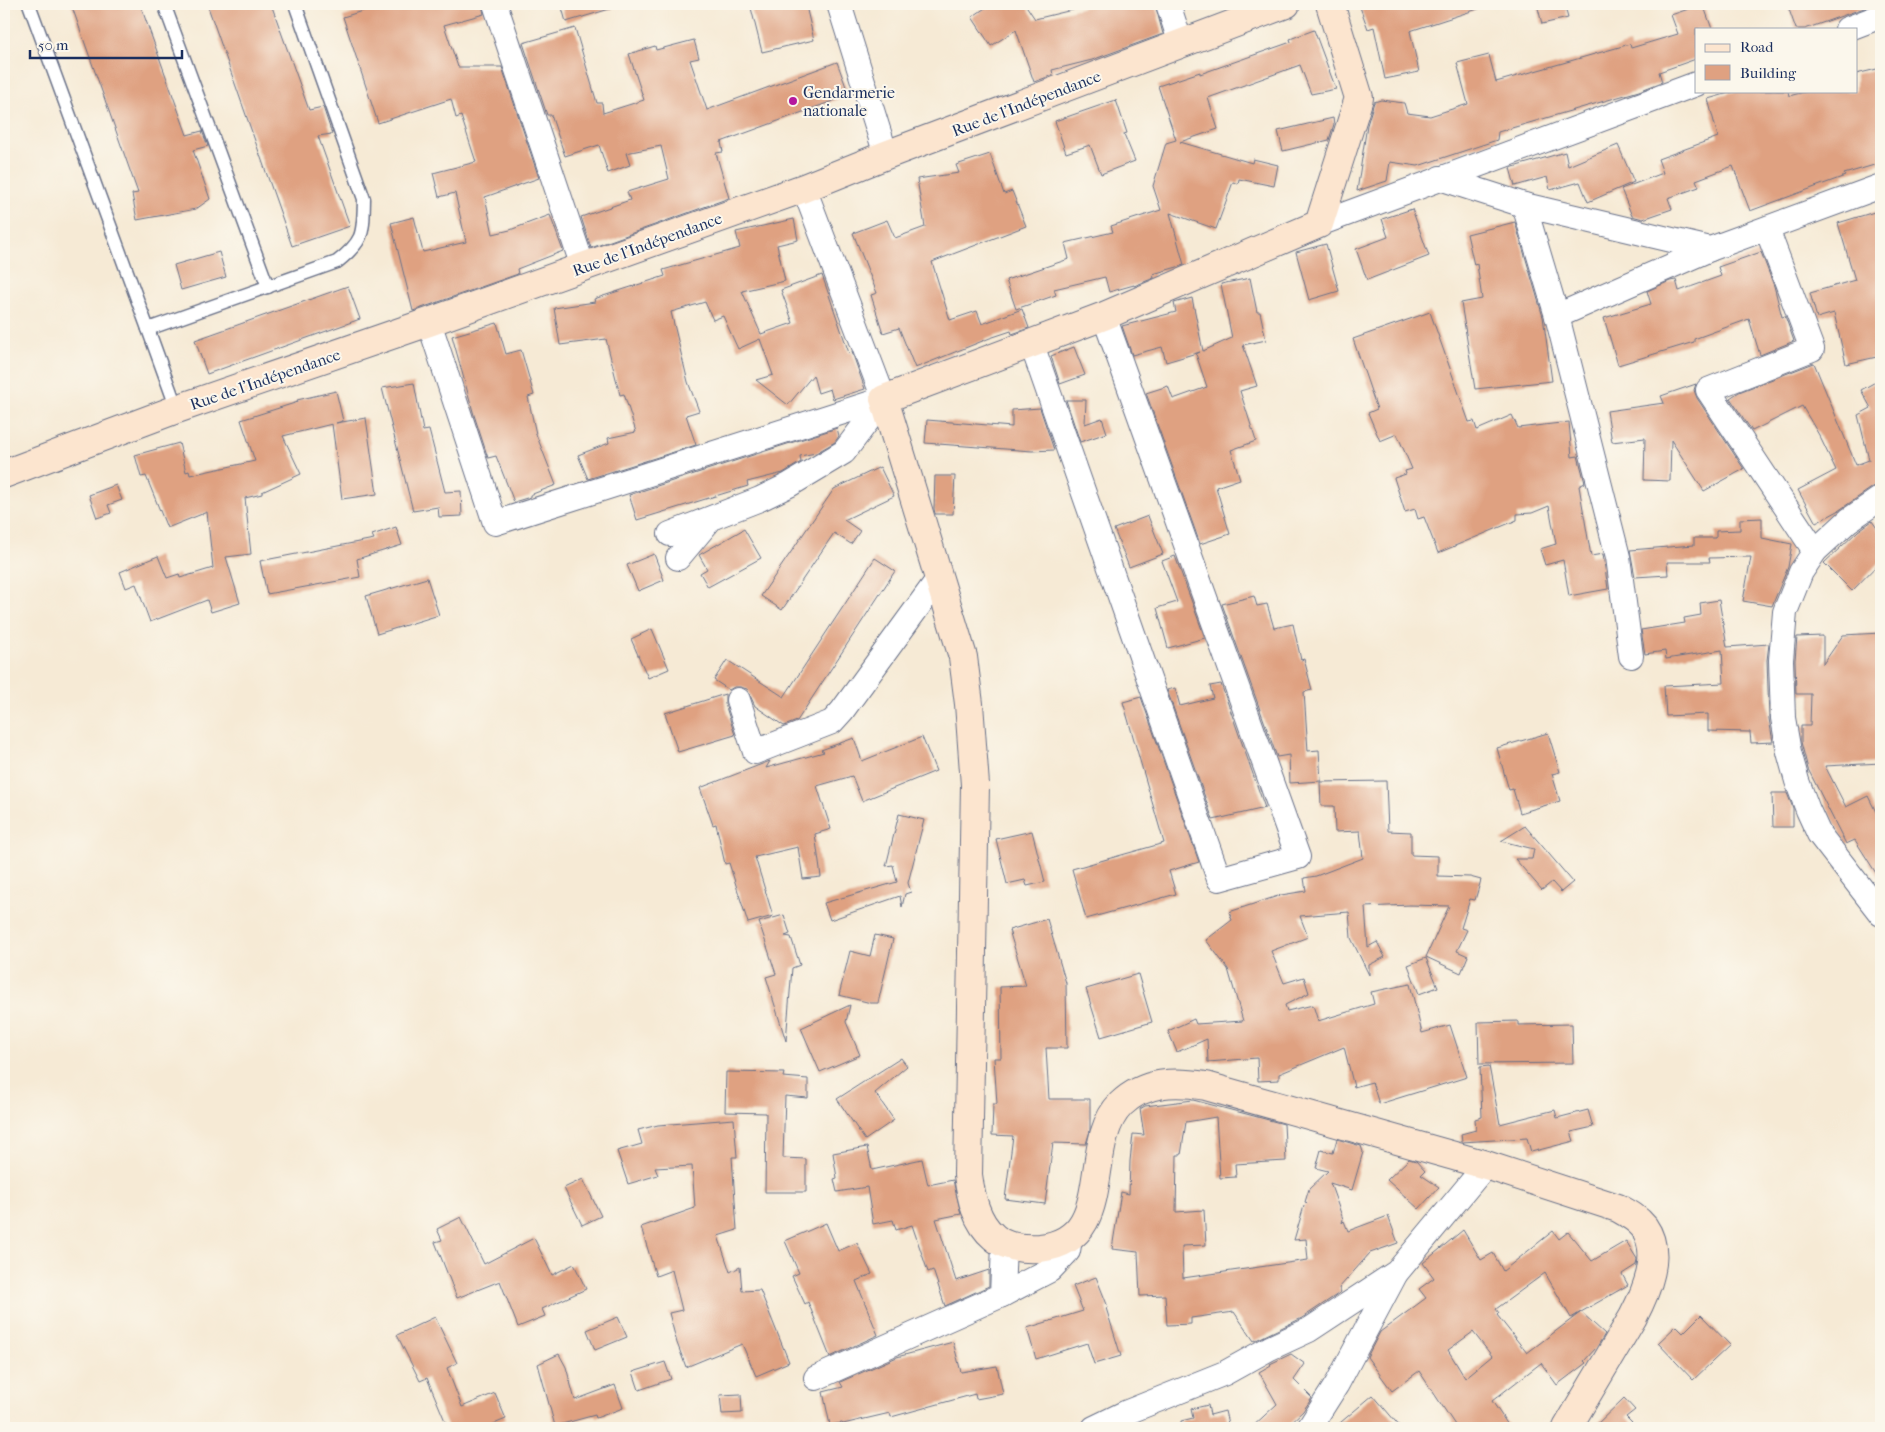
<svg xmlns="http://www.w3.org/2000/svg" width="1885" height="1432" font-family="'IM FELL French Canon',serif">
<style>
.building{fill:#dfa181;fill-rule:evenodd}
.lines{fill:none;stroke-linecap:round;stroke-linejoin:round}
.service-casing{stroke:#687088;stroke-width:15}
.minor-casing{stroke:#687088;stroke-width:26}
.secondary-casing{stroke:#687088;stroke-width:30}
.service{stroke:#fff;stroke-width:12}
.minor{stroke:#fff;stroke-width:24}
.secondary{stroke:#fce5cf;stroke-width:28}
.poi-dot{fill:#b5179e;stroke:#fbf7ec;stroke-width:2}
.labels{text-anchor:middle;stroke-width:4;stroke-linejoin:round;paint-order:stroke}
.poi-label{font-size:16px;fill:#1b2f5e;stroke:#fbf7ec;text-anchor:start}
.street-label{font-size:16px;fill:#1b2f5e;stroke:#fbf7ec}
</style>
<rect width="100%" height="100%" fill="#fbf7ec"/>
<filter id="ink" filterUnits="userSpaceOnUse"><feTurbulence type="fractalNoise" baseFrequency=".02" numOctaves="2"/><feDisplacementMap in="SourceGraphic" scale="10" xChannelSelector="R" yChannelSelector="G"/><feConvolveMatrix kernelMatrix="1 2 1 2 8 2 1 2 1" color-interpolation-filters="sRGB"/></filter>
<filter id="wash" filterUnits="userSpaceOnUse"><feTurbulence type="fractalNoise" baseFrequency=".0096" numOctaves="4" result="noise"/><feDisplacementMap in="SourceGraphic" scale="20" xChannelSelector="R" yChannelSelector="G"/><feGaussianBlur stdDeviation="1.12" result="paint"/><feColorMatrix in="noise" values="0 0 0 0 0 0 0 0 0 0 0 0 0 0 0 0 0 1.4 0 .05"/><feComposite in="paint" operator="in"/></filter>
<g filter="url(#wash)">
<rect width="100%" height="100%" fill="#f6ead5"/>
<g id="blocks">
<g class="building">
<polygon points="71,4 140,4 187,135 202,131 208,146 193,150 210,199 196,209 137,220 132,194 138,193"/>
<polygon points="207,4 271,4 309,110 323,107 332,134 318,136 350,226 292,246"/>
<polygon points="385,4 482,4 484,14 444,25 458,67 502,67 539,178 485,197 493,234 510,230 550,215 563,251 517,269 518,274 413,311 391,223 414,217 423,252 466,242 455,193 439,197 433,173 476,162 461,116 456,118 451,99 378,123 343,17"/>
<polygon points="561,4 612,4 613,8 566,22"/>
<polygon points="750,4 803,4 804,7 806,6 814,40 762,52"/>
<polygon points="991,4 1025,4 1035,19 1097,4 1155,4 1163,34 1092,60 1052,70 1053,75 1034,82 1016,30 991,46 972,17"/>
<polygon points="1371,4 1484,4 1484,7 1410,31 1419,72 1385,79 1374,27 1368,29 1360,7"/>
<polygon points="1537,4 1564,4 1568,18 1542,24"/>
<polygon points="1703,4 1712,29 1696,29 1696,59 1659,72 1662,82 1639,91 1498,132 1497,140 1418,166 1390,162 1387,181 1357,191 1367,125 1374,102 1381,100 1404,103 1407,113 1430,116 1468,104 1457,63 1489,55 1496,82 1630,44 1631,48 1678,34 1671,15"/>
<polygon points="1787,4 1869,4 1870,6 1805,29 1796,29"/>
<polygon points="575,28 597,103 602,103 603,113 644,100 629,54 655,46 656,50 694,40 699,58 690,60 707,110 837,62 849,95 721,142 723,152 716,153 729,198 591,248 581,217 630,200 627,192 669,179 661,146 626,153 630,165 608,173 599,145 565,156 551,115 547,115 523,43"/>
<polygon points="1314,30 1336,89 1311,94 1300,65 1208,98 1218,129 1180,142 1252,163 1253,159 1278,165 1274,186 1239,179 1238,184 1233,182 1216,229 1170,213 1184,265 1153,274 1154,278 1134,286 1134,285 1109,292 1105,277 1054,289 1056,295 1016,309 1006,280 1069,259 1065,243 1113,232 1111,226 1161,210 1153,186 1166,143 1176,140 1158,86 1200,72 1200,74 1291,42 1290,39"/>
<polygon points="1881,68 1881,163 1844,174 1845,176 1750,211 1733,166 1696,180 1699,187 1668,198 1672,209 1643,219 1632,216 1621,189 1663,173 1658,159 1718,137 1708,99 1736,91 1788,91 1789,96 1808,91 1856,91 1856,74"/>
<polygon points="1116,100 1127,133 1124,134 1135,161 1101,174 1090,145 1066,153 1055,121"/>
<polygon points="1333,118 1334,124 1329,140 1283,151 1278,131"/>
<polygon points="1618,145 1634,182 1588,202 1580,182 1550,190 1547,177 1515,186 1510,168 1565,152 1568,166"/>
<polygon points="990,154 1004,194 1012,191 1026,226 932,262 950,320 977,311 982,324 1022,309 1029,328 1012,334 1011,331 990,338 915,368 899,328 883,333 871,295 877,293 853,233 887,220 895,238 925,227 917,179 959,173 956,165"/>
<polygon points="1412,209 1429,256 1367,280 1356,249 1388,237 1382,219"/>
<polygon points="1881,210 1881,356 1846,364 1834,313 1817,318 1810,293 1855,280 1838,223"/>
<polygon points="794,219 798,240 777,245 785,281 742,291 761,334 793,323 781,290 822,275 849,353 852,352 865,389 833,399 830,389 818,393 813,375 788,405 756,380 773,375 760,339 738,349 723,316 713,320 705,302 671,312 688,382 699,411 686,415 696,445 588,479 578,455 609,443 608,438 636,432 624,394 620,395 606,339 560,345 554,308 595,302 594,299 665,276 663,270 740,248 736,232"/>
<polygon points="1515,222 1543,317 1552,381 1475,389 1461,303 1482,299 1477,264 1474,265 1467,234"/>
<polygon points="1326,244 1339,291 1309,300 1296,252"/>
<polygon points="219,252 226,277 181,290 174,265"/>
<polygon points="1761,252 1774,286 1782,317 1785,316 1794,341 1760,355 1749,319 1694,339 1694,342 1618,365 1604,318 1651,304 1647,291 1670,281 1676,280 1679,291 1721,276 1718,267"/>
<polygon points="1250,278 1257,312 1260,312 1266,340 1243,345 1257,386 1240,391 1256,441 1231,450 1240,479 1216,487 1230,534 1200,544 1146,393 1168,386 1173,399 1207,387 1196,354 1200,352 1166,362 1162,347 1132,355 1122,326 1176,312 1174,303 1192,298 1203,351 1232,338 1221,284"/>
<polygon points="348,286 360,319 207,374 195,340"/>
<polygon points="1430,312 1469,422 1474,421 1477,430 1512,415 1518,428 1569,422 1572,457 1578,456 1585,483 1579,486 1591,556 1603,554 1608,589 1569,596 1563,560 1545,565 1540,549 1556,544 1549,506 1532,513 1517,514 1517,520 1438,553 1424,517 1418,519 1415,509 1405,512 1394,478 1406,474 1405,471 1412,469 1397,434 1380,441 1368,413 1377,409 1353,339"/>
<polygon points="497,323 506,354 521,350 534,395 528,397 536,434 556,485 530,495 530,497 514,502 496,456 488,458 474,415 452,336"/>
<polygon points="1074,347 1085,375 1060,384 1051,356"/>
<polygon points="1814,363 1856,465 1869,460 1858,415 1871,408 1861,390 1881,379 1881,484 1873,487 1838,511 1816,523 1798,490 1836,470 1819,435 1802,406 1752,431 1730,398 1739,392"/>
<polygon points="414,383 423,431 429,430 445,492 461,491 462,516 439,517 438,507 413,511 382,388"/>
<polygon points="1696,384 1694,390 1697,398 1744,469 1704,491 1671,440 1670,481 1644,480 1645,438 1612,442 1607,411 1664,403 1661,396"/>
<polygon points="336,391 343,421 336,423 366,418 377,494 342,499 332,424 283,436 301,474 262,492 262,494 245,498 251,554 226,557 240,603 211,612 207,600 150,622 136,584 126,588 120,572 158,556 167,578 179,574 180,578 213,568 207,512 167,528 146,476 141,477 135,455 179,443 186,472 189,471 190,475 255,461 241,420 298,402 297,400"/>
<polygon points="1066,400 1086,400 1085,424 1102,418 1107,433 1080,442"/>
<polygon points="1040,408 1054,450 1032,451 925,443 927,420 1012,427 1012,410"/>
<polygon points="837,428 839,436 835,442 816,453 800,456 801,462 783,473 747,482 748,486 637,520 629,495"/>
<polygon points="880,467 894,496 844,520 860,531 851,544 834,533 782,610 761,596 834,489"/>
<polygon points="935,476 955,476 953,514 935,514 934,509"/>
<polygon points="116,485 122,500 108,505 111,513 97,518 89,495"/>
<polygon points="1148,516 1163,554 1129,567 1114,529"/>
<polygon points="1762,518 1762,538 1792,544 1788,567 1772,606 1743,601 1751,557 1709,558 1710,562 1667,562 1668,575 1635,577 1630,550 1694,545 1694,538 1716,538 1716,531 1740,530 1740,519"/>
<polygon points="1872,521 1881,534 1881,561 1852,591 1824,563 1858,531"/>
<polygon points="396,527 402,545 357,559 360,577 267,594 260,561 374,539 372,535"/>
<polygon points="744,529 761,558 708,587 700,573 707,569 699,555"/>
<polygon points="654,554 664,580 638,591 627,565"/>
<polygon points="1175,556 1205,638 1168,648 1157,608 1177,602 1162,561"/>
<polygon points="875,558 895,571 797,721 784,726 755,706 747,689 740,687 734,687 729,690 714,680 727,660 784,697"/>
<polygon points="427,578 439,615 377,634 366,596"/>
<polygon points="1254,596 1257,606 1267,604 1274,628 1293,624 1301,660 1304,659 1312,690 1304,692 1308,751 1319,750 1321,781 1290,783 1289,755 1277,757 1222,604"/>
<polygon points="1719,600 1727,647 1769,644 1767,660 1769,719 1773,742 1751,743 1750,732 1708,731 1708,714 1666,716 1664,686 1724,683 1722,650 1666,659 1665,651 1645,654 1641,630 1685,623 1684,618 1701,615 1700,603"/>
<polygon points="652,629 669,669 648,678 631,639"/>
<polygon points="1881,633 1881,763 1825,766 1846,807 1868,796 1881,822 1881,881 1855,840 1846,844 1808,769 1801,742 1801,726 1810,726 1811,694 1796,694 1795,660 1797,637 1823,636 1823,664 1843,635"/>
<polygon points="1221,684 1265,808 1213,820 1167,690 1175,688 1180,706 1213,698 1210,686"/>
<polygon points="725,694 725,704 735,735 678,752 665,713"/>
<polygon points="1141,697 1199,862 1169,871 1176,894 1086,919 1072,869 1164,843 1123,702"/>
<polygon points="1548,733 1560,772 1552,774 1560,801 1520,813 1513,789 1509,790 1497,748"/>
<polygon points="922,737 936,771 862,801 852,776 817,786 831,829 815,834 821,877 803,879 798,847 755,857 773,916 748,923 729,863 725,864 716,824 713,825 700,788 770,761 766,768 824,752 821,750 854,738 862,761"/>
<polygon points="1386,781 1388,831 1411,832 1411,855 1438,856 1438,876 1470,877 1481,880 1475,900 1470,899 1461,928 1467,930 1457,951 1468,956 1461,973 1426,957 1449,906 1410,905 1365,907 1368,947 1377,942 1385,957 1369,965 1369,975 1351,938 1349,912 1300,916 1308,937 1271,951 1284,983 1304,977 1309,993 1285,1005 1287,1011 1313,1005 1318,1021 1374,1004 1371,992 1410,984 1422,1033 1450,1025 1467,1077 1379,1104 1372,1082 1354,1087 1344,1047 1279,1074 1279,1080 1258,1081 1257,1058 1208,1062 1207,1039 1177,1052 1168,1031 1194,1019 1196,1024 1243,1021 1228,969 1206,940 1232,920 1229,912 1281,895 1306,891 1304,878 1316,876 1363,858 1360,831 1335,832 1334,806 1321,806 1320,782"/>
<polygon points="1772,793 1787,793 1793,808 1793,827 1773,827"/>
<polygon points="899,814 924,820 908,883 911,892 905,894 902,907 900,896 830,920 824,903 897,882 893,865 886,866"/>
<polygon points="1525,826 1573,882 1561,892 1552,882 1542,890 1515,859 1532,859 1534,849 1501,841"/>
<polygon points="1032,831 1045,882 1027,886 1025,880 1007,884 996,839"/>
<polygon points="784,915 790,934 785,936 791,937 800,965 792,968 786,1041 766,977 776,974 759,922"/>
<polygon points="1047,919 1066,983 1067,1048 1046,1048 1049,1099 1090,1099 1090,1131 1086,1144 1053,1143 1045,1204 1005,1199 1013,1136 992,1135 993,1104 997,1104 994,1058 1001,1058 1000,987 1026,986 1009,930"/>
<polygon points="875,935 893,939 878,1003 871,1003 839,995 850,951 870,956"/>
<polygon points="1426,958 1438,987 1419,994 1408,965"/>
<polygon points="1138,974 1152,1022 1101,1037 1086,989"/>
<polygon points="850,1005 846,1022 860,1055 820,1072 801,1028"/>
<polygon points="1518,1021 1518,1025 1572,1024 1573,1063 1479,1064 1478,1022"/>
<polygon points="901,1058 907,1066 875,1093 894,1120 865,1140 837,1099"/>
<polygon points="1489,1066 1500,1124 1555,1110 1557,1118 1588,1110 1593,1127 1571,1132 1574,1141 1531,1152 1527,1138 1462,1142 1461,1134 1476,1130 1475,1119 1482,1117 1480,1067"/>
<polygon points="726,1072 784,1073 783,1077 808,1079 808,1098 785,1096 783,1158 806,1159 806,1192 765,1192 766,1113 725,1112"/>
<polygon points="1193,1100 1284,1124 1286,1161 1235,1164 1236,1177 1220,1178 1216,1117 1186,1122 1181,1155 1177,1155 1176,1212 1204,1210 1206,1245 1182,1246 1183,1278 1308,1260 1306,1239 1294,1240 1304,1206 1307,1203 1305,1202 1309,1189 1328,1171 1316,1168 1321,1150 1333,1153 1337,1139 1361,1146 1363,1152 1352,1190 1330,1183 1343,1219 1342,1223 1344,1221 1348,1231 1388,1216 1398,1243 1370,1253 1339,1288 1341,1292 1302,1318 1254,1341 1234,1312 1191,1318 1191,1324 1167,1325 1165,1295 1140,1296 1138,1252 1112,1249 1121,1192 1129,1194 1130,1161 1133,1134 1144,1135 1140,1109 1145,1106"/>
<polygon points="734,1119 737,1157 732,1157 737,1230 718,1236 730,1272 740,1267 742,1291 760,1290 789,1362 756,1376 742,1344 686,1367 677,1343 669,1313 682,1310 672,1270 656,1276 641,1227 695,1208 692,1166 655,1168 658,1175 628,1184 617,1151 642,1144 638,1130 658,1125"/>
<polygon points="867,1147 872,1170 922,1159 928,1185 953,1180 961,1214 936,1219 956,1281 989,1270 989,1286 945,1306 933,1270 928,1272 912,1225 896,1230 893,1220 873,1224 867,1187 837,1192 834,1179 837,1178 833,1153"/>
<polygon points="1409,1159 1416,1161 1425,1171 1421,1175 1439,1187 1419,1209 1387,1180"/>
<polygon points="583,1179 601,1216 582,1225 564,1188"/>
<polygon points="461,1217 484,1264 534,1238 552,1275 574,1264 586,1289 542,1309 545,1316 518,1327 500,1281 457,1298 435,1242 442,1240 437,1229"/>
<polygon points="826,1223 838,1251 857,1243 872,1274 856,1281 878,1335 830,1357 808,1302 805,1304 792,1276 799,1273 785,1241"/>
<path d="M1463 1230 1481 1260 1493 1253 1503 1271 1553 1231 1559 1239 1568 1232 1592 1261 1626 1241 1637 1259 1636 1265 1622 1274 1628 1285 1581 1312 1605 1334 1597 1347 1584 1361 1586 1363 1557 1385 1541 1363 1492 1401 1510 1428H1457L1419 1371 1392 1391 1367 1357 1380 1332 1426 1298 1419 1289 1434 1278 1423 1263ZM1545 1273 1571 1318 1581 1312 1527 1353 1497 1315 1499 1313 1496 1309ZM1473 1332 1492 1356 1465 1378 1448 1350Z"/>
<polygon points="1096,1277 1108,1307 1106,1308 1121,1356 1094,1364 1087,1343 1036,1359 1027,1328 1083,1311 1073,1286"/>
<polygon points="1701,1315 1730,1345 1693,1380 1658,1343 1676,1326 1683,1333"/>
<polygon points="435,1317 457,1363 447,1368 462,1407 495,1393 506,1419 484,1428 448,1428 427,1378 420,1381 397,1335"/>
<polygon points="618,1317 627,1337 595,1350 587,1330"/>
<polygon points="953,1342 961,1372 997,1366 1003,1394 976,1399 975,1394 891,1417 890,1413 843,1424 842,1423 830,1425 823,1392 843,1387 840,1382 897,1357"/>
<polygon points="559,1354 566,1367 575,1400 615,1385 623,1408 596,1418 595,1415 555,1426 538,1364"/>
<polygon points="1291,1354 1305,1364 1294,1380 1312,1398 1303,1411 1285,1428 1251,1428 1277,1404 1259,1372 1271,1365 1270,1364"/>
<polygon points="665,1362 671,1379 639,1390 633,1372"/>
<polygon points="741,1394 742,1413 722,1414 720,1395"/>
<polygon points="1373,1395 1401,1428 1334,1428"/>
<polygon points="1624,1398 1635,1410 1626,1417 1637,1428 1593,1428"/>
<polygon points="1208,1405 1210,1415 1225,1411 1229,1428 1181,1428 1181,1421 1193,1418 1191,1409"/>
</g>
</g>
</g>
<g filter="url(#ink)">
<use href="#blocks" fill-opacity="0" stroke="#687088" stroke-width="1"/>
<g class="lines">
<g class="service-casing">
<g id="service">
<polyline points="29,4 148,329"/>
<polyline points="164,4 268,287"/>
<path d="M177 409 148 329 337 262C365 240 363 233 364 199L295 4"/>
</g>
</g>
<g class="minor-casing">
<g id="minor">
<polyline points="495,4 583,267"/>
<polyline points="839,4 886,155"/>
<polyline points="1168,4 1181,44"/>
<polyline points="1847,29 1881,16"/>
<polyline points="1440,178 1524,205 1710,249 1881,186"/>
<polyline points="804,188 884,399"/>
<polyline points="1524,205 1557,316 1710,249"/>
<polyline points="1319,224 1696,84"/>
<polyline points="1767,229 1812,349 1708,390 1815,551"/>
<polyline points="1557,316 1618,557 1631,656"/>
<polyline points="429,322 495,523 884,399"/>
<polyline points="1031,342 1219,879 1298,857 1104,316"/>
<polyline points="1881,498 1849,520 1815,551 1801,572 1785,612 1781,660 1783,718 1789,752 1797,781 1808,810 1819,834 1881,914"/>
<polyline points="670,534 760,499 789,485 844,452 884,399"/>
<polyline points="678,558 709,521"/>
<polyline points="738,700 755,752 832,722 842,711 939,578"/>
<polyline points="1002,1295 1050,1270 1068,1251 1070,1239"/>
<polyline points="816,1378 1002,1295 1004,1244"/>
<polyline points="1094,1428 1125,1413 1225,1373 1270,1348 1309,1330 1397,1272 1486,1165"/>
<polyline points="1309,1428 1337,1384 1395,1275"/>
</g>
</g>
<g class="secondary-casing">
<g id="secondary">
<path d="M1330 4 1359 98 1319 224 1104 316 884 399 963 657 969 704 975 785 968 1175C971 1197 976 1222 994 1237 1006 1248 1025 1249 1040 1248 1118 1240 1080 1145 1121 1104 1145 1081 1175 1081 1206 1086L1486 1165 1618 1208C1627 1213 1637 1218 1644 1227 1663 1254 1646 1292 1633 1317L1567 1428"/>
<polyline points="4,474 177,409 429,322 804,188 886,155 1286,4"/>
</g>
</g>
<use href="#service" class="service"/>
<use href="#minor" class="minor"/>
<use href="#secondary" class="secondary"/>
</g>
</g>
<circle class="poi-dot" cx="793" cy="101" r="5"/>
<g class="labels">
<g class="poi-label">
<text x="803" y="98">Gendarmerie<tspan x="803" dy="18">nationale</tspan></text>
</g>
<g class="street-label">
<text transform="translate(1026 103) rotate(-21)" y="6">Rue de l'Indépendance</text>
<text transform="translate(647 244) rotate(-20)" y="6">Rue de l'Indépendance</text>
<text transform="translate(265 379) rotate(-19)" y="6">Rue de l'Indépendance</text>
</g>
</g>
<rect width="1885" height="1432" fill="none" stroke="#fbf7ec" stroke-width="20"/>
<rect x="1695" y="28" width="162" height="65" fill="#fbf7ec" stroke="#a1a7b3"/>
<rect x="1705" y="44" width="25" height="8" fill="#fce5cf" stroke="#a1a7b3"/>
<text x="1740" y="52" font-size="15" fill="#1b2f5e">Road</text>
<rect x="1705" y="65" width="25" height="15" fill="#dfa181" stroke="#a1a7b3"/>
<text x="1740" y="78" font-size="15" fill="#1b2f5e">Building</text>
<path d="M30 50v8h152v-8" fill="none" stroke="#1b2f5e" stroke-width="2.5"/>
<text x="38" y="50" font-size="15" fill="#1b2f5e" stroke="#fbf7ec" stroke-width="4" paint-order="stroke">50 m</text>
</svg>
